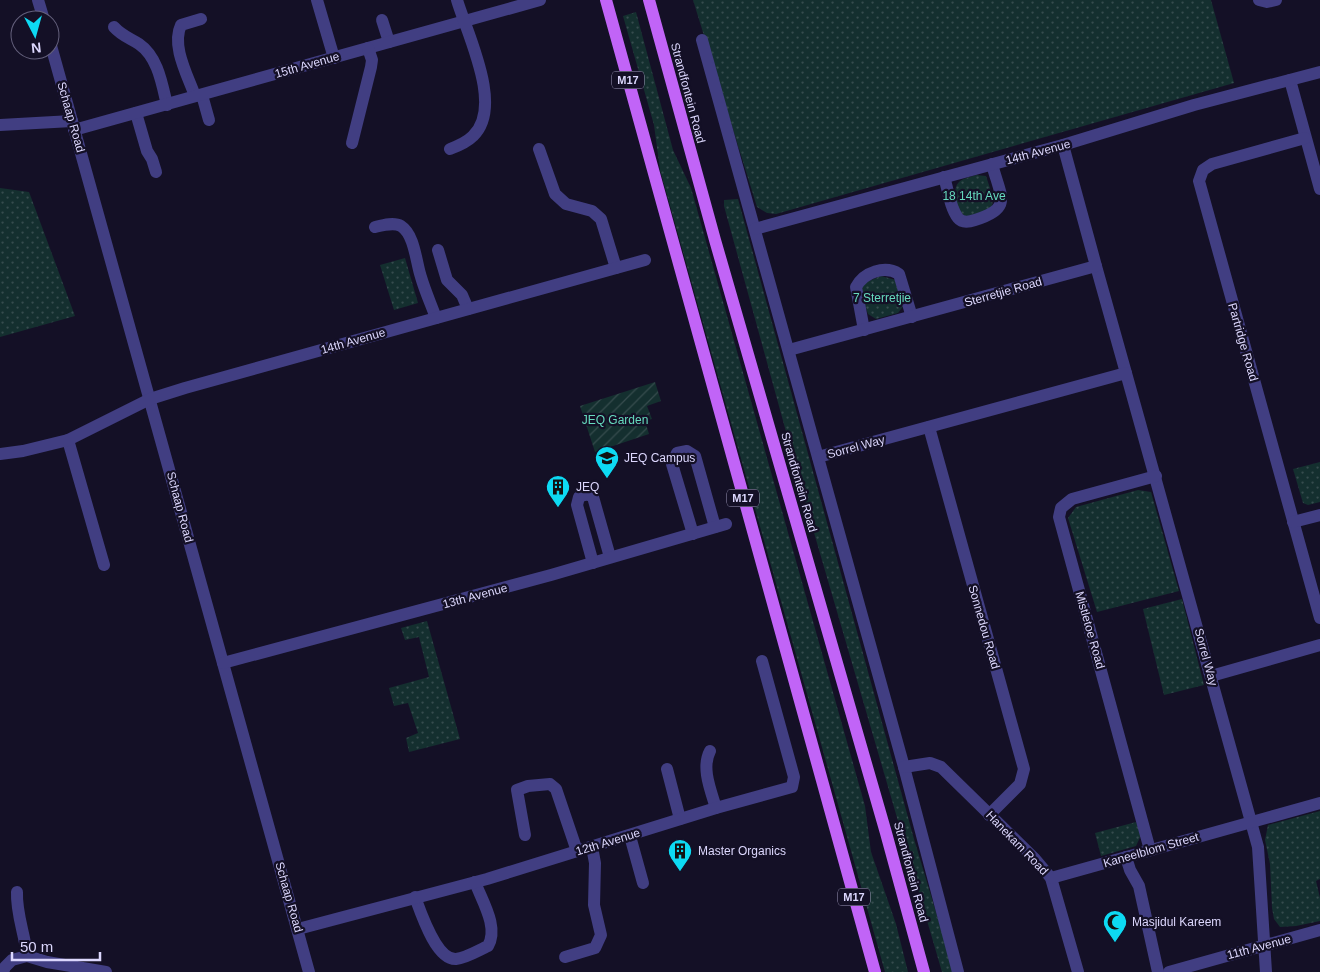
<svg xmlns="http://www.w3.org/2000/svg" width="1320" height="972" font-family="Arial,sans-serif">
<style>
.grass{fill:url(#grass-dots)}
.garden{fill:url(#garden-furrows)}
.lines{fill:none;stroke-linecap:round;stroke-linejoin:round}
.minor{stroke:#413e82;stroke-width:12}
.major{stroke:#c164f7;stroke-width:12}
.labels{text-anchor:middle;stroke-width:4.5;stroke-linejoin:round;paint-order:stroke}
.shield{fill:#141026;stroke:#a09bbc;stroke-width:1}
.shield-label{font-size:11px;font-weight:bold;fill:#dcd7fd}
.street-label{font-size:12px;fill:#dcd7fd;stroke:#141026}
.park-label{font-size:12px;fill:#66dabe;stroke:#141026}
.poi-label{font-size:12px;fill:#dcd7fd;stroke:#141026;text-anchor:start}
</style>
<defs>
<pattern id="grass-dots" width="8" height="8" patternUnits="userSpaceOnUse" patternTransform="scale(1.25)"><rect width="8" height="8" fill="#142f2f"/><path d="M2 2h.1M6 6h.1" fill="none" stroke="#364c4e" stroke-width="1.8" stroke-linecap="round"/></pattern>
<pattern id="garden-furrows" width="10" height="10" patternUnits="userSpaceOnUse" patternTransform="scale(1.25)"><rect width="10" height="10" fill="#142f2f"/><path d="M-1 1l2-2M0 10L10 0M9 11l2-2" fill="none" stroke="#364c4e"/></pattern>
</defs>
<rect width="100%" height="100%" fill="#141026"/>
<g class="grass">
<polygon points="693,0 1211,0 1234,83 776,214 767,213 757,207"/>
<polygon points="636,12 673,150 691,188 865,806 871,852 896,924 908,972 885,972 660,170 654,125 623,16"/>
<path d="M976 175 986 176 993 197 992 207 988 211 966 217C957 211 950 189 960 181 964 178 971 177 976 175Z"/>
<polygon points="0,188 29,192 75,316 0,337"/>
<polygon points="738,199 914,839 954,972 942,972 810,519 724,206 724,200"/>
<polygon points="405,258 418,303 394,310 380,265"/>
<polygon points="881,276 896,280 904,305 898,313 876,319 868,314 860,291 864,283"/>
<polygon points="1320,462 1320,502 1308,505 1303,503 1293,469"/>
<polygon points="1138,490 1151,492 1179,591 1097,612 1068,518 1076,507"/>
<polygon points="1182,599 1204,685 1164,695 1143,609"/>
<polygon points="427,621 460,739 409,752 406,738 418,733 408,703 394,706 389,688 429,677 419,637 405,640 401,628"/>
<polygon points="1320,811 1320,879 1316,881 1320,898 1320,921 1296,926 1280,927 1274,919 1272,908 1270,864 1265,840 1268,825"/>
<polygon points="1136,822 1141,835 1136,846 1101,856 1095,833"/>
</g>
<polygon class="garden" points="655,382 661,401 647,406 652,419 645,421 649,434 595,452 580,406"/>
<g class="lines">
<g class="minor">
<polyline points="38,0 44,20"/>
<polyline points="317,0 334,58"/>
<polyline points="1259,0 1267,2 1276,0"/>
<polyline points="382,20 389,42"/>
<path d="M114 27C122 36 130 38 139 44 158 57 162 84 167 105"/>
<polyline points="702,40 904,767 958,972"/>
<polyline points="50,42 309,972"/>
<polyline points="1290,80 1320,189"/>
<polyline points="202,95 209,120"/>
<path d="M195 96C188 76 171 46 181 25L201 19"/>
<polyline points="136,113 147,151 152,159 156,172"/>
<polyline points="0,125 72,121"/>
<polyline points="74,130 540,0"/>
<polyline points="1305,138 1212,164 1203,170 1199,181 1320,618"/>
<polyline points="352,143 371,67 372,60 368,48"/>
<path d="M450 149C458 146 467 142 473 136 504 107 467 34 457 0"/>
<polyline points="539,149 555,194 566,204 592,211 601,219 616,268"/>
<path d="M944 177C948 189 950 208 958 218 962 223 969 222 975 220 1014 208 1000 196 992 164"/>
<path d="M375 227C383 225 394 222 401 226 415 235 416 263 421 277 425 291 431 304 436 318"/>
<polyline points="755,229 1063,145 1194,105 1320,72"/>
<polyline points="438,250 447,280 462,295 468,309"/>
<polyline points="1096,266 1126,373"/>
<path d="M864 330 856 287C864 272 885 265 899 274L912 317"/>
<polyline points="789,350 1096,266 1063,145"/>
<polyline points="929,427 1024,769 1020,784 989,815"/>
<polyline points="68,440 104,565"/>
<polyline points="0,454 23,451 68,440 150,399 185,388 645,260"/>
<polyline points="818,457 1126,373 1258,847 1266,972"/>
<polyline points="1293,522 1320,515"/>
<polyline points="693,534 672,464 677,453 687,451 695,456 715,527"/>
<path d="M593 563 577 505 579 497C585 494 588 494 593 497L610 557"/>
<polyline points="223,663 551,575 726,524"/>
<polyline points="1211,676 1320,645"/>
<path d="M710 751C701 768 711 791 716 808"/>
<polyline points="904,767 930,763 941,767 1035,859 1051,878 1078,972"/>
<polyline points="667,769 680,819"/>
<polyline points="525,835 517,790 528,786 550,784 556,789 577,851"/>
<polyline points="630,836 643,883"/>
<polyline points="1150,850 1059,517 1061,508 1072,499 1156,476"/>
<polyline points="1126,857 1130,870 1139,886 1158,972"/>
<polyline points="1051,878 1320,803"/>
<path d="M17 892C16 914 25 934 27 956"/>
<path d="M415 897C421 913 436 960 456 959 466 958 479 950 488 946 499 927 482 901 475 882"/>
<polyline points="298,929 487,879 716,808 792,787 794,777 762,661"/>
<polyline points="565,957 595,948 601,935 594,905 595,863 592,847"/>
<polyline points="3,972 5,967 12,960 27,956 47,962 106,972"/>
<polyline points="1169,972 1320,930"/>
</g>
<g class="major">
<polyline points="606,0 875,972"/>
<polyline points="649,0 715,240 886,833 924,972"/>
</g>
</g>
<defs>
<g id="school-pin" transform="scale(1.25)"><path d="M0 17L-7.5 6A9.5 9.5 0 1 1 7.5 6Z" fill="#0ddaf3" stroke="#141026"/><path d="M0-5L7-2L0 1L-7-2ZM-4 1L0 2.5L4 1V4Q0 6-4 4Z" fill="#111"/></g>
<g id="building-pin" transform="scale(1.25)"><path d="M0 17L-7.5 6A9.5 9.5 0 1 1 7.5 6Z" fill="#0ddaf3" stroke="#141026"/><path d="M-4-6H4V6H1V3H-1V6H-4ZM-2.5-4.3h1.7v1.8h-1.7ZM.8-4.3h1.7v1.8H.8ZM-2.5-1h1.7V.8h-1.7ZM.8-1h1.7V.8H.8Z" fill="#111"/></g>
<g id="mosque-pin" transform="scale(1.25)"><path d="M0 17L-7.5 6A9.5 9.5 0 1 1 7.5 6Z" fill="#0ddaf3" stroke="#141026"/><path d="M3.5-4.9A6 6 0 1 0 3.5 4.9A5 5 0 1 1 3.5-4.9Z" fill="#111"/></g>
</defs>
<g fill-rule="evenodd">
<use href="#school-pin" x="607" y="458"/>
<use href="#building-pin" x="558" y="487"/>
<use href="#building-pin" x="680" y="851"/>
<use href="#mosque-pin" x="1115" y="922"/>
</g>
<g class="labels">
<g class="shield">
<rect x="612" y="71.5" width="32" height="17" rx="4"/>
<rect x="727" y="489.5" width="32" height="17" rx="4"/>
<rect x="838" y="888.5" width="32" height="17" rx="4"/>
</g>
<g class="shield-label">
<text x="628" y="84">M17</text>
<text x="743" y="502">M17</text>
<text x="854" y="901">M17</text>
</g>
<g class="street-label">
<text transform="translate(307 65) rotate(-16)" y="4">15th Avenue</text>
<text transform="translate(688 93) rotate(75)" y="4">Strandfontein Road</text>
<text transform="translate(71 117) rotate(74)" y="4">Schaap Road</text>
<text transform="translate(1038 152) rotate(-15)" y="4">14th Avenue</text>
<text transform="translate(1003 292) rotate(-16)" y="4">Sterretjie Road</text>
<text transform="translate(353 341) rotate(-16)" y="4">14th Avenue</text>
<text transform="translate(1243 342) rotate(74)" y="4">Partridge Road</text>
<text transform="translate(856 447) rotate(-15)" y="4">Sorrel Way</text>
<text transform="translate(799 482) rotate(74)" y="4">Strandfontein Road</text>
<text transform="translate(180 507) rotate(75)" y="4">Schaap Road</text>
<text transform="translate(475 596) rotate(-15)" y="4">13th Avenue</text>
<text transform="translate(984 627) rotate(74)" y="4">Sonnedou Road</text>
<text transform="translate(1090 630) rotate(74)" y="4">Mistletoe Road</text>
<text transform="translate(1206 657) rotate(75)" y="4">Sorrel Way</text>
<text transform="translate(608 842) rotate(-17)" y="4">12th Avenue</text>
<text transform="translate(1017 843) rotate(46)" y="4">Hanekam Road</text>
<text transform="translate(1151 850) rotate(-16)" y="4">Kaneelblom Street</text>
<text transform="translate(911 872) rotate(75)" y="4">Strandfontein Road</text>
<text transform="translate(289 897) rotate(74)" y="4">Schaap Road</text>
<text transform="translate(1259 947) rotate(-15)" y="4">11th Avenue</text>
</g>
<g class="park-label">
<text x="974" y="200">18 14th Ave</text>
<text x="882" y="302">7 Sterretjie</text>
<text x="615" y="424">JEQ Garden</text>
</g>
<g class="poi-label">
<text x="624" y="462">JEQ Campus</text>
<text x="576" y="491">JEQ</text>
<text x="698" y="855">Master Organics</text>
<text x="1132" y="926">Masjidul Kareem</text>
</g>
</g>
<g transform="translate(35 35) rotate(174)"><circle r="24" fill="#141026" stroke="#64607c"/>
<path d="M0-4L9 19L0 12L-9 19Z" fill="#0ddaf3"/>
<text y="-8" font-size="14" font-weight="bold" text-anchor="middle" fill="#dcd7fd">N</text>
</g>
<path d="M12 952v8h88v-8" fill="none" stroke="#dcd7fd" stroke-width="2.5"/>
<text x="20" y="952" font-size="15" fill="#dcd7fd" stroke="#141026" stroke-width="4" paint-order="stroke">50 m</text>
</svg>
